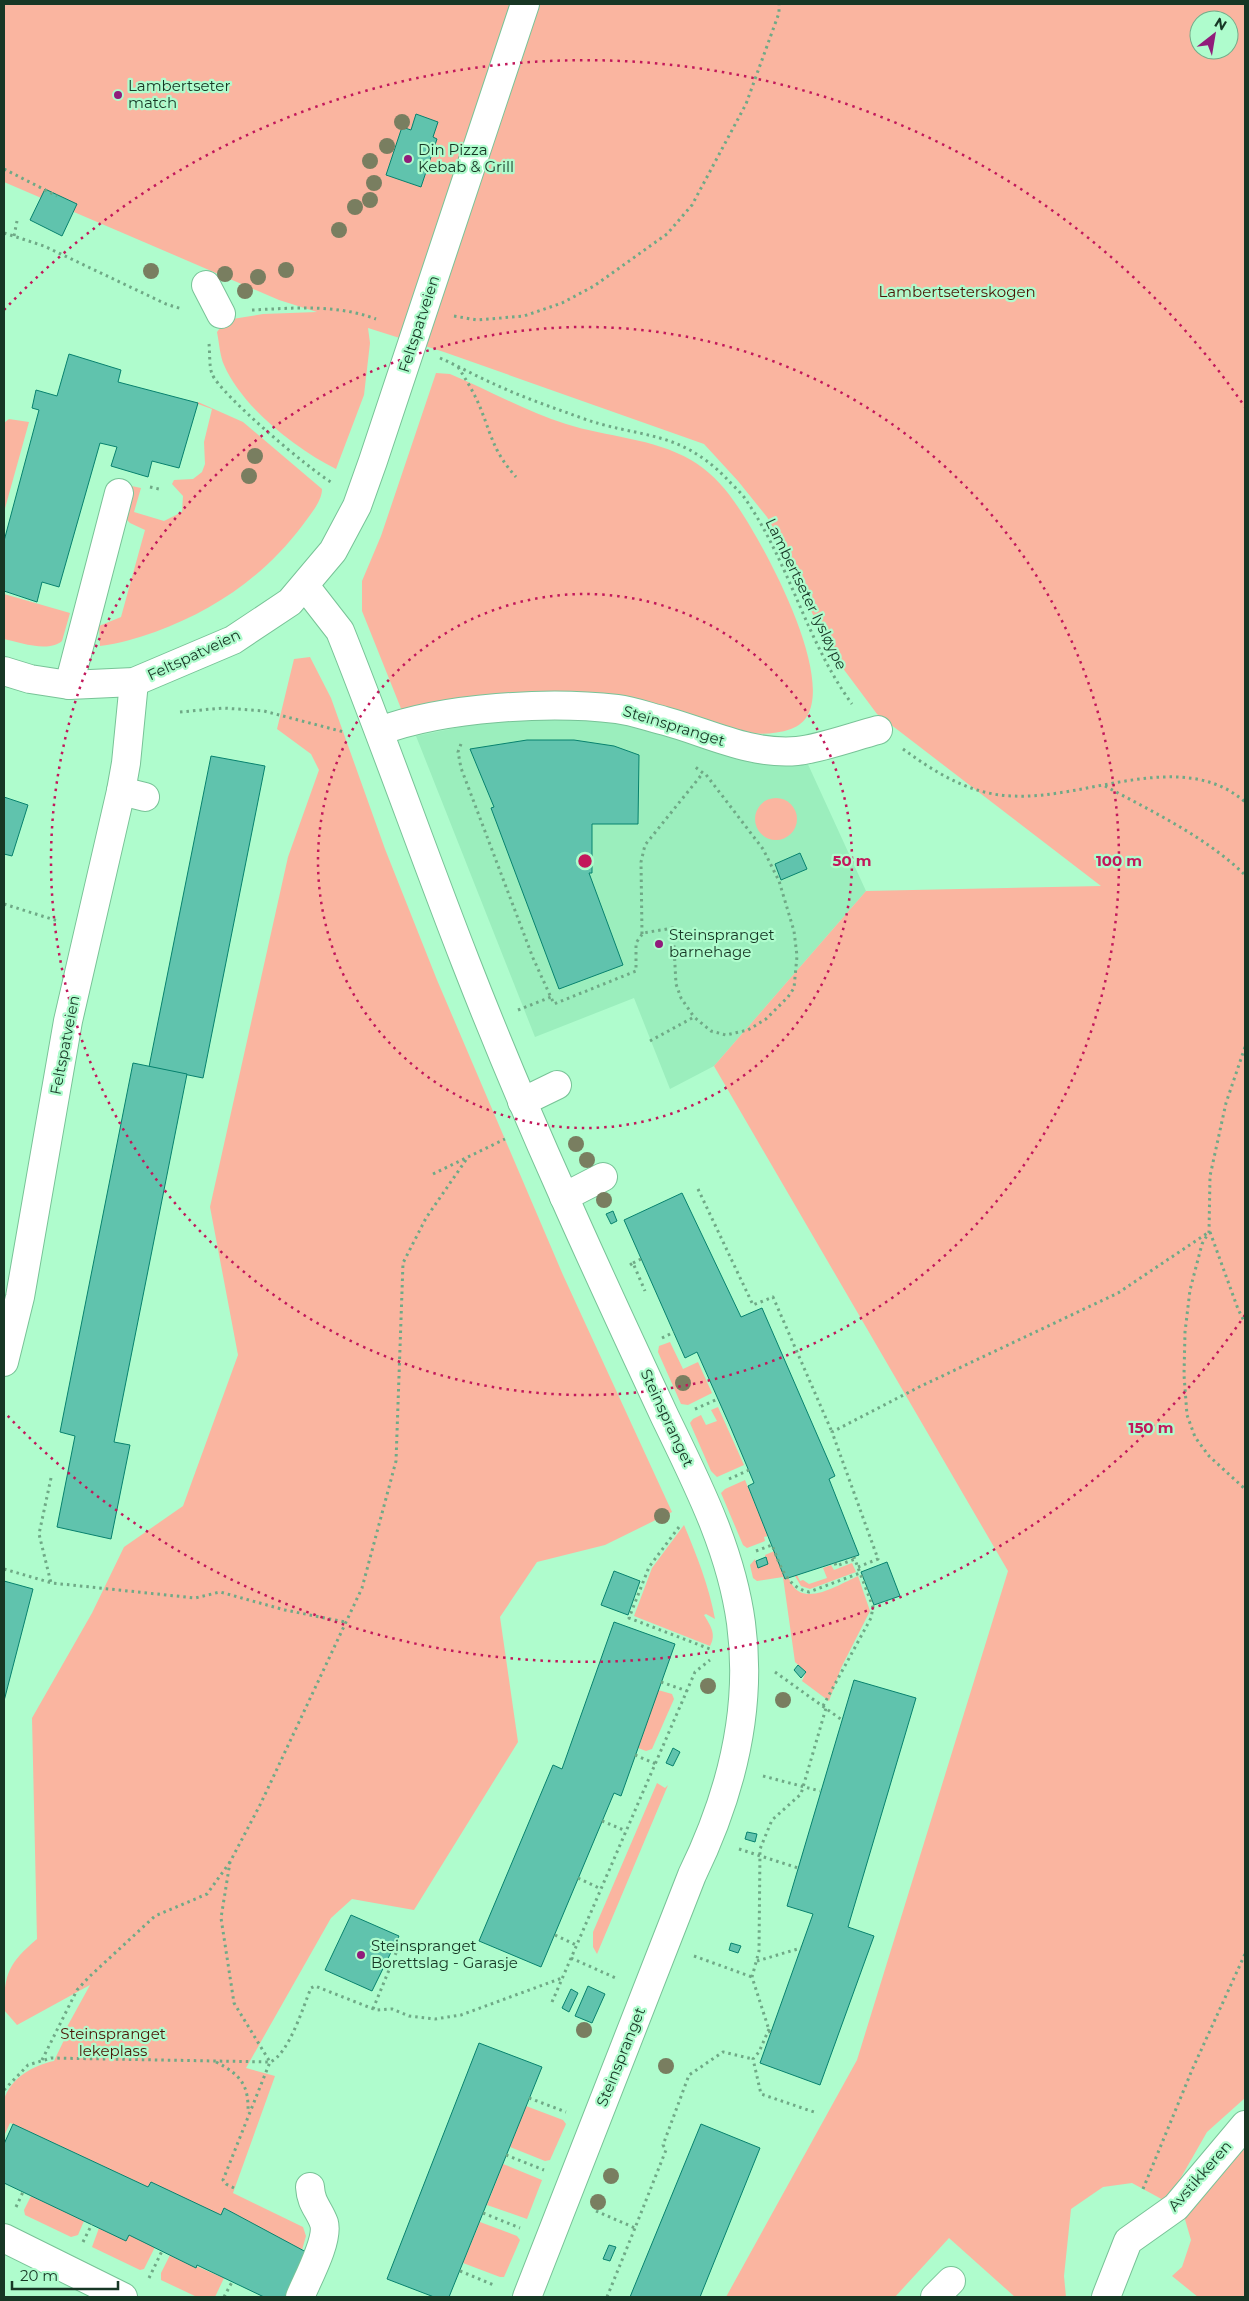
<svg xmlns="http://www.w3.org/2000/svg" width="1249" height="2301" font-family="Montserrat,sans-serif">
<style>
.built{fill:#9beebd}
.green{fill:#fab5a0;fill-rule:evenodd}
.building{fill:#60c3ad;stroke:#07826e}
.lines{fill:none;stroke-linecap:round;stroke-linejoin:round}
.minor-casing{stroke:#78c397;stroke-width:30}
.path{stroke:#6fa986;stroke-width:3;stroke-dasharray:2.5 4;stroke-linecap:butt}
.minor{stroke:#fff;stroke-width:28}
.tree{fill:#797e60}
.ring{fill:none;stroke:#c2185b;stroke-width:2.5;stroke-dasharray:2.5 5}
.poi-dot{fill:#911c7b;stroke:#affccd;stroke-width:2}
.labels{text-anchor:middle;stroke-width:4.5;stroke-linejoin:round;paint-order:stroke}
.poi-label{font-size:15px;fill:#173725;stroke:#affccd;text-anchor:start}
.park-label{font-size:15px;fill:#4c1707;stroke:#affccd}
.street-label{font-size:15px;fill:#173725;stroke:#affccd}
.centre{fill:#c2185b;stroke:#affccd;stroke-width:2.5}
.ring-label{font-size:15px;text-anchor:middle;font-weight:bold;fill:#c2185b;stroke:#affccd;stroke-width:4.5;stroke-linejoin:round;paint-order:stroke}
</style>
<rect width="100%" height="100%" fill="#affccd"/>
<polygon class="built" points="518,715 618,718 806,760 866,891 714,1066 670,1089 634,998 535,1037 416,736"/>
<g class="green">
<path d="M4 4H1245V2098L1207 2132 1167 2202 1132 2183 1103 2187 1071 2209 1064 2276 1066 2297H1015L949 2238 895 2297H726L857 2060 1008 1571 714 1066 866 891 1101 886 877 714 839 663 810 609 796 568 767 517 738 481 704 444 444 352 368 328 370 343 364 395 336 469C295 448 243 408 224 365 220 356 219 342 217 332L226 320 263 314 317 312 279 300 4 182ZM1199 20H1229V50H1199Z"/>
<path d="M436 373 450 374C488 390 526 411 566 424 607 437 653 438 691 460 707 469 723 485 733 500 758 533 856 707 791 729 744 745 701 715 654 711 627 708 599 711 571 711 515 711 458 711 402 711L362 611V581L381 536Z"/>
<path d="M198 402 243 422 322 489C322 502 309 516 302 526 264 576 215 610 155 632 137 638 119 644 100 646L99 626 121 617 145 530 130 523 125 518 127 485 141 488 134 512 164 521 182 512 183 496 172 484 174 480 193 479 202 472 205 464 204 442 212 409 198 404Z"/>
<polygon points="9,419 29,422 4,512 4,423"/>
<path d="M4 594 70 613 62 641C48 653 19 642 4 639Z"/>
<path d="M310 657 331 698 385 849 437 980 563 1275 672 1512 605 1545 537 1562 500 1617 518 1742 414 1910 352 1899 331 1918 246 2068 275 2076 233 2193 303 2227 306 2236 302 2250 224 2209 221 2215 148 2187 13 2124 10 2123 4 2136C4 2125 1 2110 4 2100 10 2078 34 2065 54 2061L65 2038 62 2036 90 1985 17 2025 4 2010C4 1973 9 1963 37 1939L32 1718 92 1613 124 1547 183 1506 238 1355 210 1207 288 857 319 770 311 754 277 729 294 659Z"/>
<circle cx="776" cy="819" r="21"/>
<polygon points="670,1342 683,1369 698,1362 712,1393 688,1405 681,1404 658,1352 659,1346"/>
<polygon points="718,1407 744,1465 717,1477 711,1471 690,1423 693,1419 701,1415 706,1425 717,1421 711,1410"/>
<polygon points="745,1480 768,1536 764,1537 765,1541 747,1548 743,1545 721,1493 725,1489"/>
<path d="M684 1525C697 1556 709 1586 715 1619L706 1614 704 1615C710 1625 717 1634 710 1646L634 1616 652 1568Z"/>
<path d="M779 1549C783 1561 786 1576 793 1586 807 1606 842 1583 858 1576L870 1611 841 1668 829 1701 802 1681 806 1672 795 1662 783 1577 757 1581 753 1578 750 1565 755 1559 758 1568 768 1564 765 1555Z"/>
<polygon points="852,1563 856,1572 810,1589 801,1586 795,1576 797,1575 800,1581 803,1580 809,1584 827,1578 823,1568 831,1565 834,1570"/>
<polygon points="658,1690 672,1694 674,1699 652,1749 646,1751 638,1748"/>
<polygon points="657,1783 665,1788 668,1785 597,1954 593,1947 593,1932"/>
<polygon points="526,2106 563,2120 566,2124 550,2160 545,2161 510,2147"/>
<polygon points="1245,2147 1245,2297 1198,2297 1172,2276 1182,2267 1191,2240 1184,2216"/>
<polygon points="503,2164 542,2180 527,2219 487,2205"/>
<polygon points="31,2196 84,2221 78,2235 71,2237 25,2215 24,2210"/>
<polygon points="480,2222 517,2236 520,2240 504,2277 500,2277 463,2263"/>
<polygon points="99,2228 129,2235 155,2247 144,2269 140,2270 92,2247"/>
<polygon points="170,2255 224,2278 215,2297 197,2297 161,2280 161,2273"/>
</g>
<g class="building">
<polygon points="416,114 438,122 433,137 437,139 421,187 386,175 402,127 411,130"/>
<polygon points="45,189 77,204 62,236 30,220"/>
<polygon points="69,354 121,370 118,382 198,403 179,468 152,461 148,477 111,466 117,447 100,443 59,587 42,582 37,602 4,591 4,541 39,410 32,408 36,390 57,396"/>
<polygon points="527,740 574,740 614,746 639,755 638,824 592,824 592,873 589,873 623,965 559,989 491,808 494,807 470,749"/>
<polygon points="211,756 265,766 203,1078 149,1067"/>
<polygon points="4,797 28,805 12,856 4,854"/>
<polygon points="800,853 807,869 781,880 775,864"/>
<polygon points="133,1063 187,1074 114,1442 130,1445 111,1539 57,1527 75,1436 60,1432"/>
<polygon points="682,1193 741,1317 762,1308 835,1476 829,1479 859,1555 785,1579 748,1486 754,1483 730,1426 697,1352 685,1358 624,1220"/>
<polygon points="613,1211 617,1221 611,1224 606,1214"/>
<polygon points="766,1557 768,1564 758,1568 756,1561"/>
<polygon points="887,1562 900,1596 874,1605 861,1572"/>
<polygon points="614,1571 640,1581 628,1615 601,1605"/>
<polygon points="4,1581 33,1589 4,1701"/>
<polygon points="614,1622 675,1644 621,1796 614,1793 541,1967 479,1941 553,1765 562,1769"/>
<polygon points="798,1665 806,1672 801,1678 794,1670"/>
<polygon points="854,1680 916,1698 848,1927 874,1936 820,2085 760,2063 813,1914 787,1906"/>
<polygon points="673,1748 680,1752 673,1766 666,1763"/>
<polygon points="747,1832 757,1834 755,1842 745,1839"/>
<polygon points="351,1915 399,1936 372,1991 325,1970"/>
<polygon points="731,1943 741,1946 738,1953 729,1950"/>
<polygon points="588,1986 605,1994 592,2023 575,2016"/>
<polygon points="571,1989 578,1993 569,2012 562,2008"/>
<polygon points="479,2043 542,2067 449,2297 434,2297 387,2279"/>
<polygon points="13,2124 148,2187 151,2182 221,2215 224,2208 308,2253 286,2297 264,2297 197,2265 196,2268 129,2235 126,2241 4,2183 4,2144"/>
<polygon points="701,2124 760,2148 700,2297 630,2297"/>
<polygon points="609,2245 616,2247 610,2261 603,2259"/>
</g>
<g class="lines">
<g class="minor-casing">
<g id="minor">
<polyline points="206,285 221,314"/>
<path d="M305 586 340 631C384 741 423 853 466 963 496 1040 528 1116 562 1192 595 1267 630 1342 665 1417 697 1483 731 1549 741 1623 753 1711 730 1797 692 1875L527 2297"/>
<polyline points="4,671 30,679 69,685 134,682 233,640 290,602 333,551 357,506 373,461 525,4"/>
<polyline points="69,685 119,493"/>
<path d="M380 731C444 707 549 701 617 709 633 711 649 717 665 721 709 733 750 755 797 751 819 749 855 736 878 730"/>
<polyline points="121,791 145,797"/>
<polyline points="522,1102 557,1085"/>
<polyline points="564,1197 603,1177"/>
<polyline points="4,1362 20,1297 68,1021 121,791 126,763 134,682"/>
<polyline points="4,2238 123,2297"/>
<path d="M300 2297C307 2280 329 2240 324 2223 319 2209 311 2204 310 2187"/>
<polyline points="935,2297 951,2281"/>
<polyline points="1106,2297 1128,2241 1176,2207 1245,2125"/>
</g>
</g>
<g class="path">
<polyline points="4,169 57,196"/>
<polyline points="4,233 44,246 166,304 182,309"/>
<polyline points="14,236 17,221"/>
<path d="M252 310C294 308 336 304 376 319"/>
<polyline points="454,316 477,320 524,316 562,303 594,286 667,234 692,205 746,104 779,13 779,4"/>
<path d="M209 344C210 353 209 366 212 374 221 395 309 469 331 482"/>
<path d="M440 358C458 366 476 376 494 384 522 397 551 407 579 417 638 439 677 428 726 478 732 485 741 492 746 500 790 564 806 641 852 704"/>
<path d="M458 367C467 381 476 396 482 412 493 441 495 453 516 477"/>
<polyline points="150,487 159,489"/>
<polyline points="180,712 223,708 264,711 344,732"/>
<polyline points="461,744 458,752 461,768 533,958 554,1004 636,971 636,943 643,933 673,928 676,984 681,998 694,1017"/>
<path d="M903 749C936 773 971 795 1013 796 1086 800 1183 747 1245 802"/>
<path d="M1105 786C1153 812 1206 837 1245 875"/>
<polyline points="4,904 58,921"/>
<polyline points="642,934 641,862 645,845 703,773 694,766"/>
<polyline points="518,1010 551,997"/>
<polyline points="650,1041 694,1017 711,1031 726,1035 748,1030 766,1019 788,997 794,988 797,956 794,931 779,881 763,849 704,772"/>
<polyline points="1245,1047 1226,1103 1210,1176 1209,1232 1202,1244 1190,1290 1185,1332 1184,1375 1187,1415 1195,1437 1209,1456 1245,1489"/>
<polyline points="433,1174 505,1139"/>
<polyline points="698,1189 753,1305 773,1297 832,1432"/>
<polyline points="1210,1232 1238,1309 1245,1323"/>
<polyline points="633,1263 641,1259"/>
<polyline points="630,1265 633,1263 645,1291"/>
<polyline points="662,1338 674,1332"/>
<polyline points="695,1409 718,1399"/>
<polyline points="51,1478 39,1534 51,1583"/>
<polyline points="729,1479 749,1470"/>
<polyline points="679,1527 649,1567 629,1618 710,1649"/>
<path d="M756 1551 772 1545C780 1565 786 1587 809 1592L860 1573 854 1557"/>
<polyline points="835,1563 836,1566 855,1559"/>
<polyline points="858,1567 878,1559 832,1432 919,1387 1118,1293 1209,1232"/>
<polyline points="4,1569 52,1583 195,1598 220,1592 285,1610 345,1622"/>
<polyline points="775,1672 842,1720"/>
<polyline points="661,1682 687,1691"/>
<polyline points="823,1706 871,1618 873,1607 860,1573"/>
<polyline points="635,1755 656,1764"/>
<polyline points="763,1776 820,1791"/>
<polyline points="602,1821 626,1831"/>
<polyline points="739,1849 798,1868"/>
<polyline points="578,1878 601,1889"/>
<polyline points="555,1935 576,1945"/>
<polyline points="694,1956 752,1977"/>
<polyline points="571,1958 618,1979"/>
<polyline points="757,1961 801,1948"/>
<polyline points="552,2002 695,1672 710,1660"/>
<polyline points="373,2009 396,1953 392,1951"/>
<polyline points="769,2029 759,2052 753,2059 761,2094 814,2112"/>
<polyline points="770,2033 752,1977 759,1951 760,1849 772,1820 801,1794 826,1708"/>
<polyline points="42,2060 77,1990 89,1977 155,1916 207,1894 230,1862"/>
<path d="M216 2062C241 2075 249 2085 248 2113"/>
<path d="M4 2090 28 2065 51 2058 270 2062C289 2054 303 2007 311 1988L315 1986 376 2010 392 2009 409 2016 435 2019 461 2015 562 1978"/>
<polyline points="529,2098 566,2112"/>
<polyline points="506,2155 544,2170"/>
<polyline points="234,2188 226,2184 223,2180 270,2062 234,2003 221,1918 230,1862 261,1803 362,1588 396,1461 403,1263 426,1218 468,1157"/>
<polyline points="1143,2189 1192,2070 1245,1954"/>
<polyline points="16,2207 23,2192"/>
<polyline points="596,2211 635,2228 666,2150 663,2145 689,2075 723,2052 753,2059"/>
<polyline points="483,2213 520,2228"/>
<polyline points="83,2242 92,2224"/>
<polyline points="460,2271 496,2286"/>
<polyline points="149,2278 162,2251"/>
<polyline points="224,2297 232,2282"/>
<polyline points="607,2297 635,2228"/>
</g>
<use href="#minor" class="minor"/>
</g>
<g class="tree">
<circle cx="402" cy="122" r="8"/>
<circle cx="387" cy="146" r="8"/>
<circle cx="370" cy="161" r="8"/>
<circle cx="374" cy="183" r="8"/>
<circle cx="370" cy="200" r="8"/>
<circle cx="355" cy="207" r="8"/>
<circle cx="339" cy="230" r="8"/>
<circle cx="286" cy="270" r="8"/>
<circle cx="151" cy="271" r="8"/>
<circle cx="225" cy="274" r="8"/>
<circle cx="258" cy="277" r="8"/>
<circle cx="245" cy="291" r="8"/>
<circle cx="255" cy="456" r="8"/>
<circle cx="249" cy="476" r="8"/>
<circle cx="576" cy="1144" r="8"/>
<circle cx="587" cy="1160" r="8"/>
<circle cx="604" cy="1200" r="8"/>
<circle cx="683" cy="1383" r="8"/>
<circle cx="662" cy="1516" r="8"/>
<circle cx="708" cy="1686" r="8"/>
<circle cx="783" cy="1700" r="8"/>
<circle cx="584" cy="2030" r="8"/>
<circle cx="666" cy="2066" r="8"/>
<circle cx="611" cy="2176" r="8"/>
<circle cx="598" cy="2202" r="8"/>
</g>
<g class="ring">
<circle cx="585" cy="861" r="267"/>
<circle cx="585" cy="861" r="534"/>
<path d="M1245 1315A801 801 0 0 1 4 1412M4 310A801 801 0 0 1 1245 407"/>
</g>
<g class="poi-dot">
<circle cx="118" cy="95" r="5"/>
<circle cx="408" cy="159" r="5"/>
<circle cx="659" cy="944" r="5"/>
<circle cx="361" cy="1955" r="5"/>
</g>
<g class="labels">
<g class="poi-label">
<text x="128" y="91">Lambertseter<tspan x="128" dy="17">match</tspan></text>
<text x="418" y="155">Din Pizza<tspan x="418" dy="17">Kebab &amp; Grill</tspan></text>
<text x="669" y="940">Steinspranget<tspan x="669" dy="17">barnehage</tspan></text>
<text x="371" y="1951">Steinspranget<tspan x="371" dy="17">Borettslag - Garasje</tspan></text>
</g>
<g class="park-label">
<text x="957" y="297">Lambertseterskogen</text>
<text x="113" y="2039">Steinspranget<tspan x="113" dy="17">lekeplass</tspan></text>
</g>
<g class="street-label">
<text transform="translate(419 324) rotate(-72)" y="5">Feltspatveien</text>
<text transform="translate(806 594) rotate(64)" y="5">Lambertseter lysløype</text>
<text transform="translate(194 655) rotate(-25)" y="5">Feltspatveien</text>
<text transform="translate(674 726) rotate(17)" y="5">Steinspranget</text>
<text transform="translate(65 1045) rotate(-79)" y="5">Feltspatveien</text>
<text transform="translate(667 1418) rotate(65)" y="5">Steinspranget</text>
<text transform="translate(621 2057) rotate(-68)" y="5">Steinspranget</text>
<text transform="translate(1200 2176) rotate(-49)" y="5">Avstikkeren</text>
</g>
</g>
<circle cx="585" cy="861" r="8" class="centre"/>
<g class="ring-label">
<text x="852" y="866">50 m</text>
<text x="1119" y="866">100 m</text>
<text x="1151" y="1433">150 m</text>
</g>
<rect width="1249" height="2301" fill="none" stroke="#173725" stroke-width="10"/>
<g transform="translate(1214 35) rotate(31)"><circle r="24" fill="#affccd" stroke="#72ad8a"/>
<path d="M0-4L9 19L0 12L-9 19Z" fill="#911c7b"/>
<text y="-8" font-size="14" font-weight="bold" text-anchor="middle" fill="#173725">N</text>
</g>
<path d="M12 2281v8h106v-8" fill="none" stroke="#173725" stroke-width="2.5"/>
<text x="20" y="2281" font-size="15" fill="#173725" stroke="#affccd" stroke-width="4" paint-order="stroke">20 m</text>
</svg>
